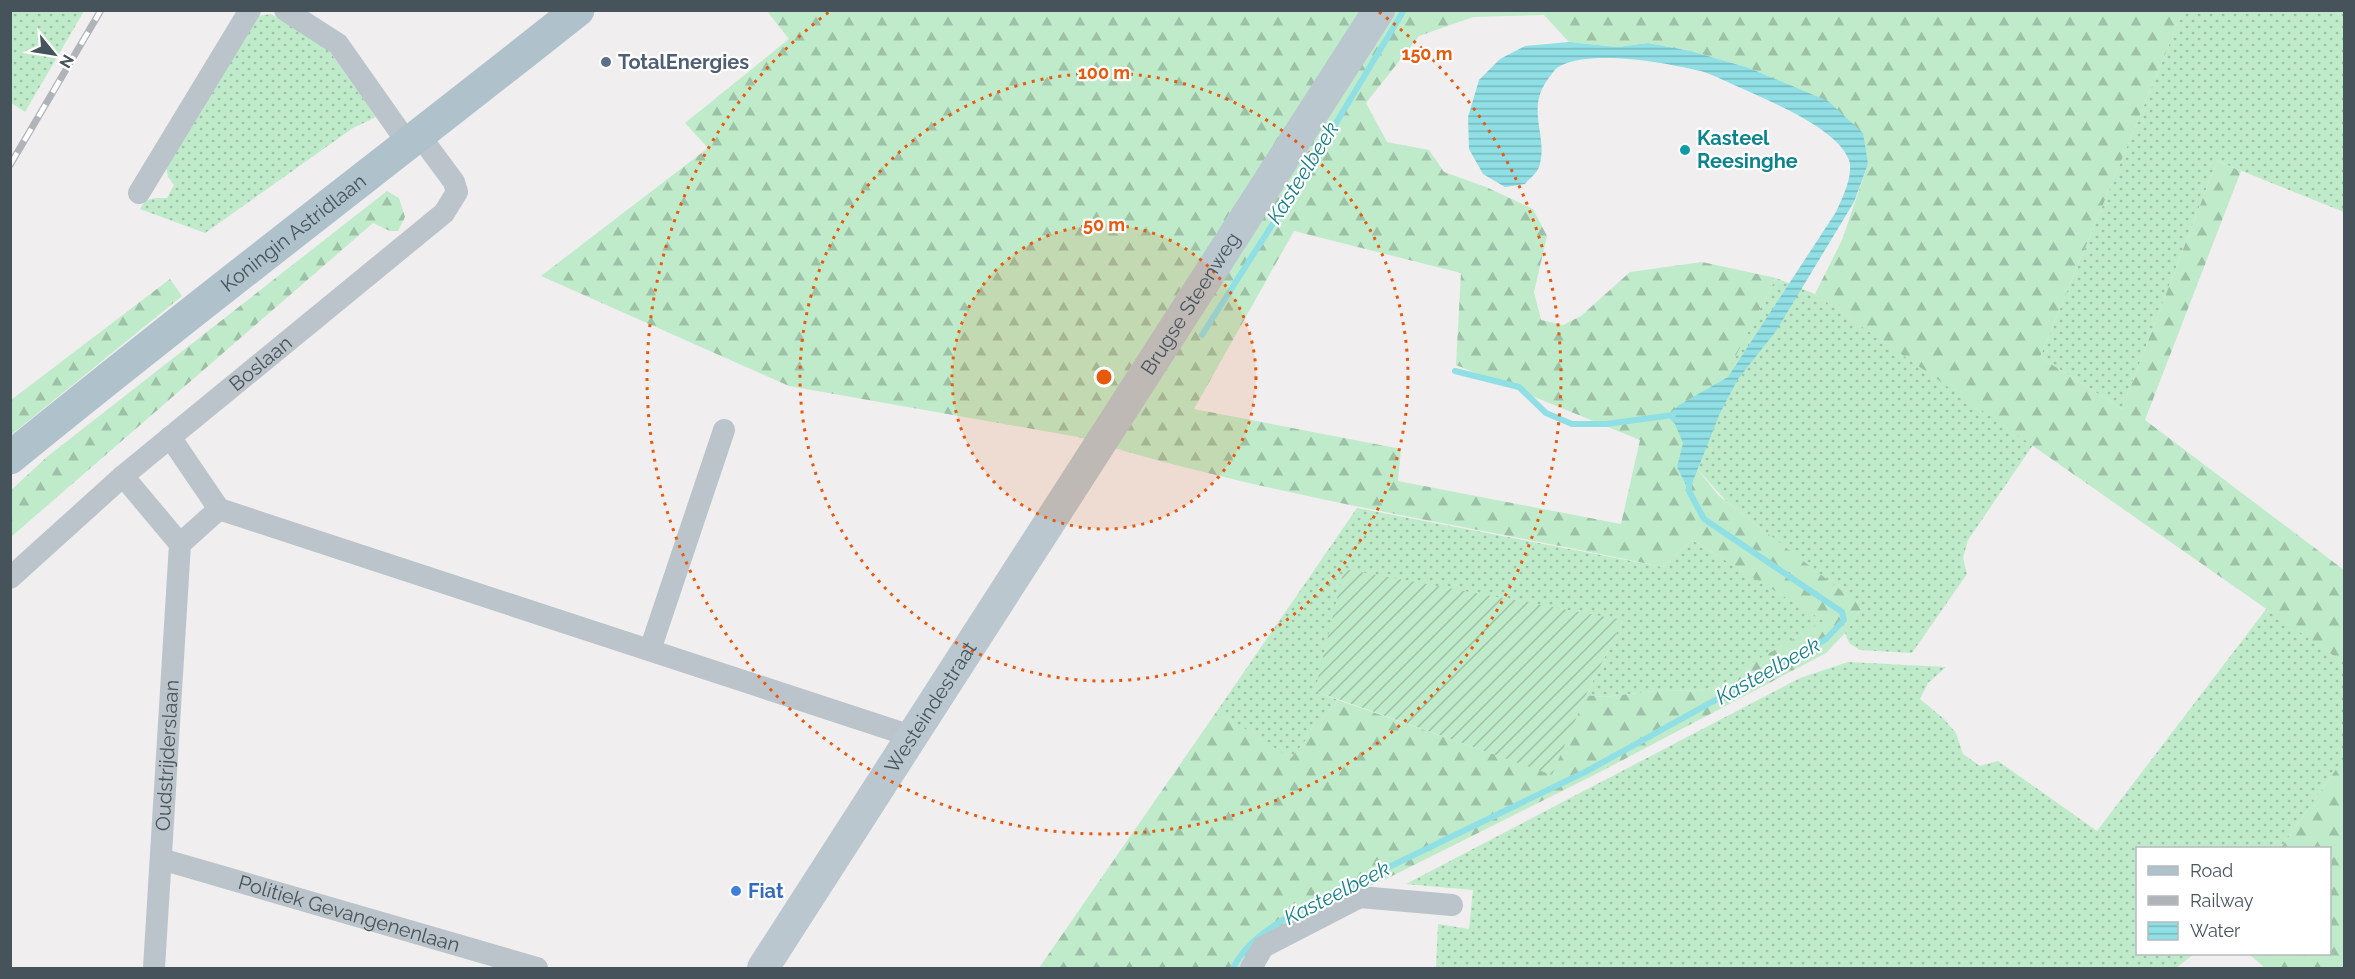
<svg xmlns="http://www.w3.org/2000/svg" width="2355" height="979" font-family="Raleway,sans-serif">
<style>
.grass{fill:url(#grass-dots)}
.forest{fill:url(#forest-firs);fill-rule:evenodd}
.garden{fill:url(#garden-furrows)}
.water{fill:url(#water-rules)}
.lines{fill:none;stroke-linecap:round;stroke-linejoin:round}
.stream{stroke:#8fdfe5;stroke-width:6}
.street{stroke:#bac4ca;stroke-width:22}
.secondary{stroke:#bac7ce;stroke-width:32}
.primary{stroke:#afc1cb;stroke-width:33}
.rail-casing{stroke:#b0b4b8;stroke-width:7}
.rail{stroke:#fff;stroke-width:4.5;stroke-dasharray:14;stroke-linecap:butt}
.ring{fill:none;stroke:#e8590c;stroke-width:3;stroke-dasharray:3 6}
.service-dot{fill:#5c6f8a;stroke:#fff;stroke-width:2}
.culture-dot{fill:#0f9aa8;stroke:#fff;stroke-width:2}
.shop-dot{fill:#3f7fe0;stroke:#fff;stroke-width:2}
.labels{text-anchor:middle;stroke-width:4.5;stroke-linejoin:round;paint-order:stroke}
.service-label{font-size:20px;font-weight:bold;fill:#4e5e75;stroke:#fff;text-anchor:start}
.culture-label{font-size:20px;font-weight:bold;fill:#0d838f;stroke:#fff;text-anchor:start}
.street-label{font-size:20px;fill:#47535a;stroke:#fff}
.shop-label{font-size:20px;font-weight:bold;fill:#366cbe;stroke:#fff;text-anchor:start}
.water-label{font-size:21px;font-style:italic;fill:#158088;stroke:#fff}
.centre{fill:#e8590c;stroke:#fff;stroke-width:3}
.ring-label{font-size:18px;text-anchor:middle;font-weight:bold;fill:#e8590c;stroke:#fff;stroke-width:4.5;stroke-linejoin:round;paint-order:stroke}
</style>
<defs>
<pattern id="grass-dots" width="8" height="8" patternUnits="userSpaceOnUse" patternTransform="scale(1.5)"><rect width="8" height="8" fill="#bfebca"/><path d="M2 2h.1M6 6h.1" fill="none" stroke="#9dc1a7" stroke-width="1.8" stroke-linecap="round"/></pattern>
<pattern id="forest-firs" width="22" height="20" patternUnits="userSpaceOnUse" patternTransform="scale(1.5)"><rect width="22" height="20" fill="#bfebca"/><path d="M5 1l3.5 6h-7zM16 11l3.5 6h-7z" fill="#9dc1a7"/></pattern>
<pattern id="garden-furrows" width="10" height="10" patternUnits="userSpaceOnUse" patternTransform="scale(1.5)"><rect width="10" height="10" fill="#bfebca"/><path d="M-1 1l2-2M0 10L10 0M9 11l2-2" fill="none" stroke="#9dc1a7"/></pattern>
<pattern id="water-rules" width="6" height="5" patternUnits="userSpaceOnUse" patternTransform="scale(1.5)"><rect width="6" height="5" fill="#8fdfe5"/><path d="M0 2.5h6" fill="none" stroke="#77b7bd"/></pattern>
</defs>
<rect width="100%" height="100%" fill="#f0eeee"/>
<g class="grass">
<polygon points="10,11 84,11 25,112 11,103"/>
<polygon points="2183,11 2344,11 2344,212 2217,161 2122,409 2040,357"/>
<path d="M271 14 325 45 376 117 353 128 205 233 140 209C146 197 155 198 167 198L174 185 168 177 166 167 258 16Z"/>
<polygon points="1776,278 1815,294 2033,445 1968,540 1963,558 1967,574 1912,653 1860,650 1849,643 1845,633 1863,608 1727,502 1684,454"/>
<polygon points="1357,508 1663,567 1692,540 1825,621 1759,659 1728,683 1699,691 1664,690 1603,697 1586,695 1623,620 1316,691 1338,700 1291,759 1217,711"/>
<polygon points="2267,608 2344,663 2344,758 2281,848 2138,848 2138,954 2194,954 2176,968 1436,968 1438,924 1469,929 1473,890 1406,884 1800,678 1848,662 1946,667 1928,683 1920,699 1944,719 1956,733 1963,754 1980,766 1998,761 2097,831"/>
</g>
<g class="forest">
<path d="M767 11H2183L2040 357 2122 409 2217 161 2241 171 2145 420 2344 570V663L1815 294 1842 240 1868 164 1828 102 1749 68 1691 51 1648 43 1617 47 1569 42 1544 15 1473 17 1419 36 1366 103 1387 142 1429 150 1444 172 1486 187 1533 209 1547 236 1534 292 1541 320 1563 325 1581 316 1630 272 1702 262 1776 278 1685 454 1719 496 1864 608 1845 633 1826 653 1600 772 1392 876 1277 928 1242 968H1039L1217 711 1291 758 1338 700 1551 774 1586 695 1603 697 1664 690 1699 691 1728 683 1759 659 1824 621 1692 540 1663 567C1468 525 1269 497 1078 437L789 386 541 276 708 148 685 123 789 39ZM1294 231 1461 273 1456 365 1640 440 1621 524 1398 481 1401 449 1194 409Z"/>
<polygon points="387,191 399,198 405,217 398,231 390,231 373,223 11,537 11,490 48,456"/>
<polygon points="170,279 182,296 11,435 11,400"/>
<polygon points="2344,758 2344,968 2265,968 2249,954 2330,954 2330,848 2281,848"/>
</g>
<polygon class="garden" points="1344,569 1623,620 1586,695 1552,775 1315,691"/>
<path class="water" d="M1569 42 1617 47 1648 43 1691 51 1749 68 1828 101 1863 133 1868 164 1854 202 1776 331 1738 379 1720 413 1689 491 1677 467 1683 443 1675 424 1667 416 1679 405 1728 377 1836 212C1842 199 1854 175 1849 160 1837 128 1771 102 1741 88 1729 83 1716 76 1704 72 1669 63 1592 49 1560 66 1555 68 1552 74 1548 79 1525 110 1549 137 1539 167 1537 173 1529 179 1525 184L1505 187 1483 174 1469 149 1468 117 1479 80 1500 59 1525 46Z"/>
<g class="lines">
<g class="stream">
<polyline points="1202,335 1321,148 1404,10"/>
<polyline points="1455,371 1519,387 1546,413 1572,424 1606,424 1673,415"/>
<path d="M1233 968C1247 941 1271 927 1296 912L1587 771 1826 639 1844 620 1842 612 1704 519 1689 491V482"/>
</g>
<g class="street">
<polyline points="285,10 338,44 409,145"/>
<polyline points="139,193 250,10"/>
<polyline points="170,437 219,509 914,737"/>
<polyline points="123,476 180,544 219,509"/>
<path id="s1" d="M10 578 123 476 444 213 457 192 454 182 420 136"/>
<polyline points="650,650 724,430"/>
<path id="s2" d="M161 859 537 968"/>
<path id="s3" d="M154 968 180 544"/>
<polyline points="1251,968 1263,947 1360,897 1452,905"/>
</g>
<path class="secondary" id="s4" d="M763 968 1379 10"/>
<path class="primary" id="s5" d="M10 458C197 305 389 160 578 10"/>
<g class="rail-casing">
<polyline id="rail" points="10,165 101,10"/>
</g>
<use href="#rail" class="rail"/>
</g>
<circle cx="1104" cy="377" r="152" fill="#e8590c" fill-opacity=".12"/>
<g class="ring">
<circle cx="1104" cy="377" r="152"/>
<circle cx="1104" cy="377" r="304"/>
<path d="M1379 12A457 457 0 1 1 829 12"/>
</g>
<circle class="service-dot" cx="606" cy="62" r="6"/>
<circle class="culture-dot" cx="1685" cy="150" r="6"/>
<circle class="shop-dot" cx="736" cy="891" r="6"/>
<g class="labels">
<g class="service-label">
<text x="618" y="69">TotalEnergies</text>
</g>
<g class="culture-label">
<text x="1697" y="145">Kasteel<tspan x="1697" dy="23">Reesinghe</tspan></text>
</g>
<g class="street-label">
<text dy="7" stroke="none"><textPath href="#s5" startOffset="362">Koningin Astridlaan</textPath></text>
<text dy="7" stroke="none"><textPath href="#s4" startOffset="790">Brugse Steenweg</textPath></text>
<text dy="7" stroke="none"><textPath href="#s1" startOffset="330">Boslaan</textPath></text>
<text dy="7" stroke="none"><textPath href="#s4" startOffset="310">Westeindestraat</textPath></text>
<text dy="7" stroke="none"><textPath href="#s3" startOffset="213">Oudstrijderslaan</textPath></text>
<text dy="7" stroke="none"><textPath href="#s2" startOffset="196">Politiek Gevangenenlaan</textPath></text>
</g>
<g class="shop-label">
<text x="748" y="898">Fiat</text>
</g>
<g class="water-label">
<text transform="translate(1303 173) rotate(-58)" y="7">Kasteelbeek</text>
<text transform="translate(1768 671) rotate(-29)" y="7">Kasteelbeek</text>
<text transform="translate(1337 893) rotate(-27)" y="7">Kasteelbeek</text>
</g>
</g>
<circle cx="1104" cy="377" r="9" class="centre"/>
<g class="ring-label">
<text x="1427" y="60">150 m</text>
<text x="1104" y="79">100 m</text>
<text x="1104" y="231">50 m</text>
</g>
<rect width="2355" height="979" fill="none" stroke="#47535a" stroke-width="24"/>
<rect x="2136" y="847" width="195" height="108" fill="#ffffff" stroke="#b5babd" stroke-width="1.5"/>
<rect x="2148" y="866" width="30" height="9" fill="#afc1cb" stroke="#b5babd" stroke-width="1.5"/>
<text x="2190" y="877" font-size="18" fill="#47535a">Road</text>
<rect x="2148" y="896" width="30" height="9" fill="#b0b4b8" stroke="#b5babd" stroke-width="1.5"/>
<text x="2190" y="907" font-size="18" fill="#47535a">Railway</text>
<rect x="2148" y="922" width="30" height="18" fill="url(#water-rules)" stroke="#b5babd" stroke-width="1.5"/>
<text x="2190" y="937" font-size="18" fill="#47535a">Water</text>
<g transform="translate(54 54) rotate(120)" stroke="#ffffff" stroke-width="4.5" paint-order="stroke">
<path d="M0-4.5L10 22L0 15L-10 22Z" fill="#47535a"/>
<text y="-9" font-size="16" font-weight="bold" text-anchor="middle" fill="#47535a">N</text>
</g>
</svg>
